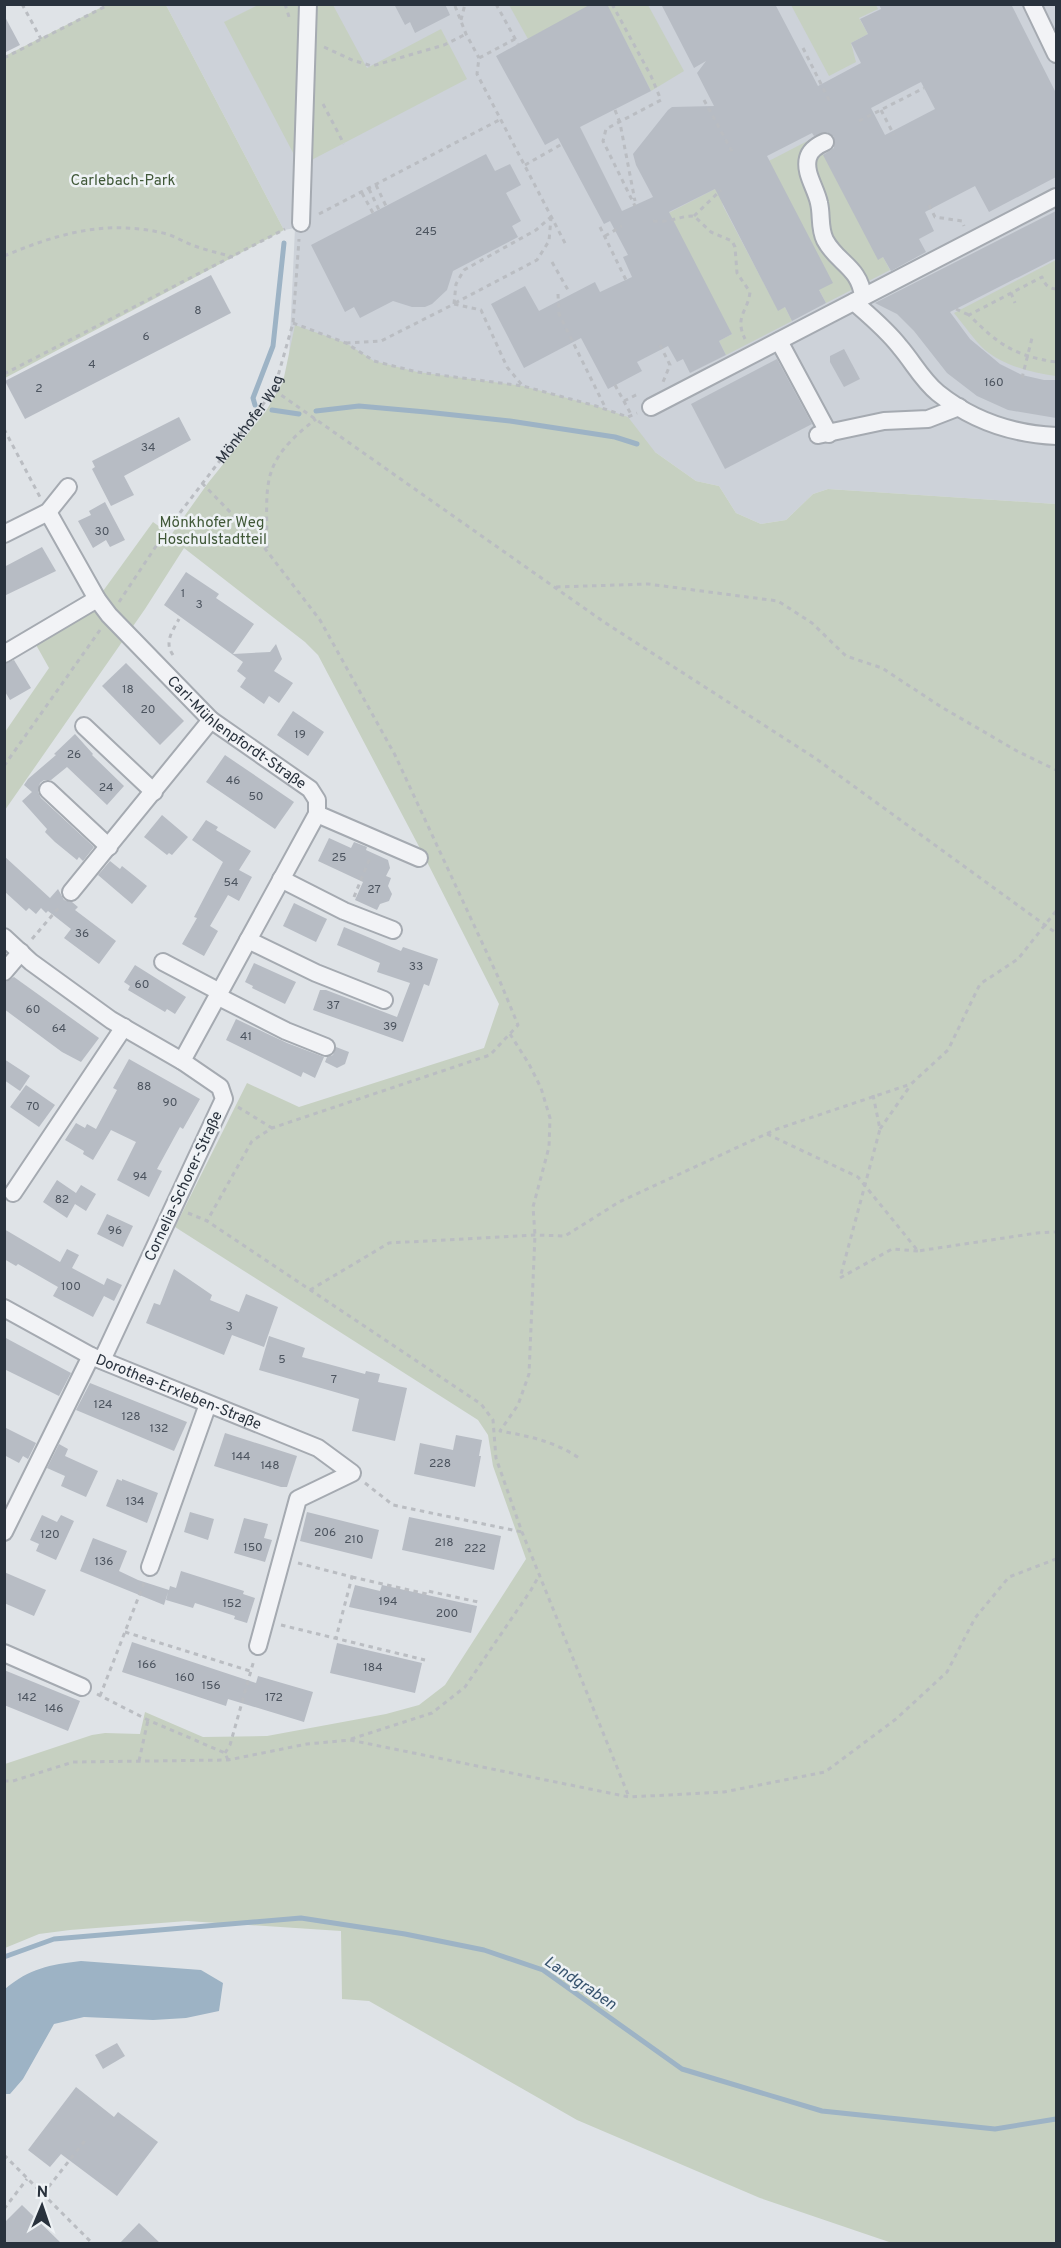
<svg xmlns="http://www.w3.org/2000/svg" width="1061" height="2248" font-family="Overpass,sans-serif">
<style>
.built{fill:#cdd2d9}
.green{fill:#c6d0c1}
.water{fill:#9db3c5}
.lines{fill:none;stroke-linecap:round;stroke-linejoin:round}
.stream{stroke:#9db3c5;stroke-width:5}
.building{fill:#b7bcc4;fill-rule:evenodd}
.minor-casing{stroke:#a5aab1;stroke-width:20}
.path{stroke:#babdc2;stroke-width:3;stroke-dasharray:4.5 4.5;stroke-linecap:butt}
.minor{stroke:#f2f3f6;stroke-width:16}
.labels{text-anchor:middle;stroke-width:5;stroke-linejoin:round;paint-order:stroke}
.number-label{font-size:12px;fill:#4c545f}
.park-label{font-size:15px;fill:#405838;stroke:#eef2f5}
.street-label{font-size:15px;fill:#29323d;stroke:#eef2f5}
.water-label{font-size:16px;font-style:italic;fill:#37536e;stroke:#eef2f5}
</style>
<rect width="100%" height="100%" fill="#dfe3e7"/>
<polygon class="built" points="166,5 1056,5 1056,504 828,489 813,494 786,520 761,524 736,513 719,486 696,481 655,452 289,358 295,228 284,230"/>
<g class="green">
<polygon points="106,5 166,5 284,230 5,378 5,56"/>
<polygon points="258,5 333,5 367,68 441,29 467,79 300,166 224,22"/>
<polygon points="509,5 591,5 528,39"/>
<polygon points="607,5 648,5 684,71 651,91"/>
<polygon points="791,5 876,5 878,9 859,18 868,34 851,43 856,62 829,76"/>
<polygon points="821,134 829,151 823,154 878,259 883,257 890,270 826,303 755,168"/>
<polygon points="719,187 723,206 778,310 785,307 792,321 726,355 719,341 732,334 653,221"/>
<path d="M1056 260V376C1032 373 1005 366 985 350 974 340 964 325 954 313Z"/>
<polygon points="295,325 346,343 374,361 417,372 523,386 596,406 628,417 655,452 696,481 719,486 736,513 761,524 786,520 813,494 828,489 1056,504 1056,2243 892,2243 760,2198 577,2120 369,2001 342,1999 341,1931 187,1921 70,1930 39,1934 5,1948 5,1764 92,1735 105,1733 140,1734 145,1712 203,1737 267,1736 386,1714 419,1705 445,1685 526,1559 493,1466 488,1435 478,1420 175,1227 247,1083 299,1107 484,1048 499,1004 424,856 318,655 305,642 184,548 145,609 5,810 5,732 49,668 35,643 90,609 153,522 171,535 208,483 266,411 283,382"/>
</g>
<path class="water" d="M81 1961 201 1970 223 1983 219 2011 186 2018 153 2020 84 2017 54 2024 23 2079 10 2094H5V1989C30 1968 49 1965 81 1961Z"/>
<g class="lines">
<g class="stream">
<polyline points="255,405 253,398 273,346 284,243"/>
<polyline points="272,410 299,414"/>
<polyline points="316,411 359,406 426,412 510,421 615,437 637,444"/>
<polyline points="4,1957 54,1939 301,1918 405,1934 484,1950 543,1970 682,2069 822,2111 995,2129 1056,2119"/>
</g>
</g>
<g class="building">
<polygon points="394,4 445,4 450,15 415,33 410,22 405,25"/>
<path d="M591 4H607L651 91 580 127 622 211 653 197 636 165 633 154 668 110 672 107 714 106 697 73 706 61 694 68 661 4H775L818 86 861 63 851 43 868 34 860 19 881 9 879 4H1011L1056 93V177L989 212 975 186 925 212 934 231 919 239 926 252 891 271 883 257 878 260 823 155 834 148V137L827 132 814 136 812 133 767 156 833 283 819 290 826 303 792 321 785 307 778 311 715 189 669 212 732 334 719 341 726 355 690 373 683 359 677 362 668 346 637 362 642 371 608 389 581 338 524 368 491 304 525 286 539 311 595 282 600 292 632 277 623 257 628 255 610 221 604 224 558 138 545 145 496 56ZM921 82 935 109 885 135 871 108Z"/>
<polygon points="4,15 20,45 4,53"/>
<polygon points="486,154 495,171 510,164 521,185 506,193 521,221 512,226 518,237 453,271 447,290 432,304 425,307 412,307 393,301 360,318 354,307 345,312 311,245"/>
<polygon points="1056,211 1056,258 950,312 970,339 1000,364 1022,375 1044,380 1056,380 1056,418 1008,410 977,396 947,373 914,331 897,314 875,303"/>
<polygon points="211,275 231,313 25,419 5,381"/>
<polygon points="844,349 860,379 844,387 830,362 830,356"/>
<polygon points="777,359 812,424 725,469 691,404"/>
<polygon points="179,417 191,440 124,476 134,495 111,506 92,469 95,467 92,461"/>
<polygon points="105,502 125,540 110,547 106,540 93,548 78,521 91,515 89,511"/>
<polygon points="42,547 56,571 4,596 4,567"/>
<polygon points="186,572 219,594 216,598 254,624 233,654 270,652 276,644 282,659 274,671 293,683 279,703 269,696 264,704 240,687 246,678 237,671 243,662 164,605"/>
<polygon points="14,660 31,688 10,700 4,690 4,664"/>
<polygon points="126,663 184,721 160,745 102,686"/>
<polygon points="293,711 324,732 308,756 277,735"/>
<polygon points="75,734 93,754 92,755 124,786 107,805 67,767 51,780 44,780 40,783 38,792 41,798 94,847 83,861 79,857 77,860 55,842 45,832 47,829 22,801 32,792 24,785 28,779 56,755 54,754"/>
<polygon points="225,755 294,802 275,829 206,782"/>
<polygon points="162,815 188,837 172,855 169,853 167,855 144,837"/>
<polygon points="206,820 218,827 216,830 251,851 239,870 252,877 239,901 228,895 210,926 218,931 204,956 182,944 197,918 194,917 223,862 192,840"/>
<polygon points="329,838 351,848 354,842 367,847 366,850 388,860 390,868 386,876 391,878 388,886 392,894 389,901 380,904 377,910 355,900 363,882 318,861"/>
<polygon points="4,856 50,898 58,889 64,900 72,902 78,907 75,910 116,941 99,964 64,938 71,929 48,911 46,913 41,908 36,914 29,908 26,911 4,891"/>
<polygon points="110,861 120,869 122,866 147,886 132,904 98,875"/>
<polygon points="294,903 327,919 316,942 283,926"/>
<polygon points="344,927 401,951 403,947 438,959 429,986 424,984 403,1042 313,1010 320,990 326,990 397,1017 410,983 377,972 380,963 337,945"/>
<polygon points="254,963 296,982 285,1004 252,988 253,986 245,982"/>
<polygon points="135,965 186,997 175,1014 167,1009 165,1012 128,990 130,986 124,982"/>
<polygon points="14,977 99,1038 81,1062 62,1052 4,1009 4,983"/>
<polygon points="236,1019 287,1043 324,1057 315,1078 303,1072 301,1077 226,1040"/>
<polygon points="336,1047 349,1052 345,1064 337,1068 325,1062 327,1057 333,1055"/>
<polygon points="4,1059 30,1076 20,1091 4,1080"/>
<polygon points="129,1059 200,1099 183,1129 180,1127 157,1169 162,1171 149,1197 117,1180 136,1142 111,1130 93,1160 83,1154 84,1151 65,1140 76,1123 85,1128 87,1124 96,1129 117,1090 113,1088"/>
<polygon points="26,1085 55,1105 39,1127 10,1107"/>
<polygon points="57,1180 76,1193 81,1185 96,1194 86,1211 75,1204 67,1218 43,1202"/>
<polygon points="107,1214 133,1226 123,1247 97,1234"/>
<polygon points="4,1229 60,1262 67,1249 79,1255 72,1268 104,1285 107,1278 122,1285 114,1301 104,1296 93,1317 53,1296 58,1287 18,1264 16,1266 4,1259"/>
<polygon points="174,1269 212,1295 210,1300 239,1312 246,1294 278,1307 264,1347 232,1335 224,1355 146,1323 154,1303 160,1305"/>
<polygon points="269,1336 305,1348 302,1357 365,1374 366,1371 380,1374 378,1382 407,1388 395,1441 352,1431 359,1399 259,1370"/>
<polygon points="4,1337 71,1373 59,1396 4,1369"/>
<polygon points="90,1383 187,1422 174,1451 76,1410"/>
<polygon points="4,1427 36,1443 28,1459 23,1456 19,1463 4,1455"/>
<polygon points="225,1433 297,1456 287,1487 281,1487 214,1466"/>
<polygon points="456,1435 482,1440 479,1456 481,1456 475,1487 414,1474 420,1443 453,1450"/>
<polygon points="59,1444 68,1449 65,1456 98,1471 86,1497 61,1486 65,1476 47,1468"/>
<polygon points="117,1479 122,1481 122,1479 158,1493 147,1523 106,1506"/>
<polygon points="190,1512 214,1519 208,1540 184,1532"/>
<polygon points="307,1512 379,1530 372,1559 300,1541"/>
<polygon points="42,1515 57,1522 61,1515 74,1521 56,1560 36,1551 39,1544 30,1540"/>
<polygon points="409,1517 501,1536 494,1570 402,1550"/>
<polygon points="244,1518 268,1524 264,1538 272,1540 265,1562 234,1553"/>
<polygon points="93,1538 127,1551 119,1571 138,1580 169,1590 170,1586 176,1588 181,1571 244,1591 243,1594 255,1598 247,1623 234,1619 235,1616 195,1603 193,1608 166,1600 168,1592 164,1605 80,1571"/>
<polygon points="4,1572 46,1590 34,1616 4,1603"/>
<polygon points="355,1585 380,1591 382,1585 477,1606 471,1633 349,1607"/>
<polygon points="132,1642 256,1683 258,1676 313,1692 304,1722 228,1699 226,1706 122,1672"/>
<polygon points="337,1643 422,1663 415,1693 330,1673"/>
<polygon points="4,1670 80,1701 68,1731 4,1705"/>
<polygon points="117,2043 125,2056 103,2069 95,2055"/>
<polygon points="76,2087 114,2117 118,2112 158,2142 117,2196 61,2154 50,2167 28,2150"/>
<polygon points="22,2205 62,2244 4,2244 4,2223"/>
<polygon points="139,2223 161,2244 119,2244"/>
</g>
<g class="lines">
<g class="minor-casing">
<g id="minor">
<polyline points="1032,4 1056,54"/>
<path d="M825 142C818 145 810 150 808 158 804 173 816 188 819 203 822 215 819 228 825 240 837 263 860 267 863 297"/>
<polyline points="301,223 308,4"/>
<path d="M854 302C870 316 887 330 900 347 913 362 922 380 938 393 973 421 1012 434 1056 436"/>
<polyline points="779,341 829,434"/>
<polyline points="651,407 1056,197"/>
<polyline points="818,435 884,421 928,419 959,407"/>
<path id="s2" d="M48 512 97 599 109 615 211 720 310 789 317 800V814L182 1061"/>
<polyline points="4,534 48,512 68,487"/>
<polyline points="4,654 97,599"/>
<polyline points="84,726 154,792"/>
<polyline points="48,790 109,847"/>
<polyline points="317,814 419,858"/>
<polyline points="281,879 344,911 393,930"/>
<polyline points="71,892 211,720"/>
<polyline points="4,937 31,962 111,1020 182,1061 220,1087 224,1099 102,1360"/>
<polyline points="248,940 316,973 384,1000"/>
<polyline points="163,962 220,992"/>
<polyline points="4,972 21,952"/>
<polyline points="217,996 286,1031 326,1047"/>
<polyline points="13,1193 124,1027"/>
<path id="s3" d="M4 1308 91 1356 318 1448 352 1473 298 1499 258 1646"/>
<polyline points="4,1532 91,1356"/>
<polyline points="150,1567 208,1404"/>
<polyline points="4,1653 82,1687"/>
</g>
</g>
<g class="path">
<polyline points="22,4 41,39"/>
<polyline points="285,4 290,20"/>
<polyline points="496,4 518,44"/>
<polyline points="612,4 651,76 661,100 606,129 603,141 635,206"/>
<polyline points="455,6 466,34 479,58"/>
<polyline points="461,20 465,4"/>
<polyline points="515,39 479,58 477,74 566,245"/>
<polyline points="324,47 352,60 372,66 444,45 466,34"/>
<polyline points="803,48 831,104"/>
<polyline points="4,58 110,4"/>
<polyline points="704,100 734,155"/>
<polyline points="323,104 344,144"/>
<polyline points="615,110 620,123 635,201"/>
<polyline points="881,110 894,135"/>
<polyline points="859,121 924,88"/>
<polyline points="525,165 562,144"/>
<polyline points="376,185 386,206"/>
<polyline points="369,189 379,210"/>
<polyline points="362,193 373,213"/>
<polyline points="929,205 935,217 962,221 964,226"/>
<polyline points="319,214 501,119"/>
<polyline points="694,216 721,190"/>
<path d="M653 221C672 223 677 216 694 216L711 232 732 241 735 247 737 273 750 292C748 312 734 316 745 339"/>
<polyline points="600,227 626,280"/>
<polyline points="605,236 622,226"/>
<path d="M4 256C59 233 108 219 167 234 176 237 184 242 192 245 205 250 219 253 233 257"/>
<polyline points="552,262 568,290"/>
<path d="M1056 289C1048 288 1045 285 1042 277L969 315C998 344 1014 356 1056 362"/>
<polyline points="1011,293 1015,303"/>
<polyline points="558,294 559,314 606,409"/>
<polyline points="455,303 537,260 549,241 551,218"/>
<polyline points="454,304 456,284 464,270 536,230 551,217"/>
<polyline points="956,309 969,315"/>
<polyline points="293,323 346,343 374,361 417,372 523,386 596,406 628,417 637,413"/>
<polyline points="346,343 381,341 454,304 481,310 507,367 522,385"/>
<polyline points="660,345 670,365 663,382"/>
<polyline points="4,374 285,229"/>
<polyline points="1022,378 1032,338"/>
<polyline points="615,385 632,416"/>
<polyline points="274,390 604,622 815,758 1056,933"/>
<polyline points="624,401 640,393"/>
<polyline points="4,429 40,497"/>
<polyline points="202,483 263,546 320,620 395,755 499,979 518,1025 490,1055 272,1128 252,1141 207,1221"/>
<path d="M267 548C267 482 259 463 316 419"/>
<polyline points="556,587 648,584 778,601 812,623 846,656 882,668 943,708 1017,751 1056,770"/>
<path id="s1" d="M119 602 166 531 274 390 293 323 299 239"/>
<path d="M173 655C164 642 172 632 179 619"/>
<polyline points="4,766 100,630"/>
<polyline points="354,897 371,855"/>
<polyline points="32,939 61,905"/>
<path d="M510 1034 529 1064 541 1088 550 1118 549 1147 533 1207 535 1235 529 1374 518 1405 500 1431C528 1436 554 1441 579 1458"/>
<polyline points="873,1095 880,1129 840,1278 892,1249 918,1251"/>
<polyline points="238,1107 272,1128"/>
<polyline points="880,1129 910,1086"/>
<polyline points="767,1134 858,1177 918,1251 1037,1233 1056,1232"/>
<polyline points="188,1213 207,1221 481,1404 493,1420 496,1458 522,1532 629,1797"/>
<polyline points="310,1290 389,1243 535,1235 565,1236 619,1202 777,1129 911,1084 948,1050 980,984 1018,959 1056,911"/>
<polyline points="365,1483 393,1505 522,1532"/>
<polyline points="298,1563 352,1577 336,1638"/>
<polyline points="352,1577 427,1594 428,1591 478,1602"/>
<polyline points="281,1625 425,1660"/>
<polyline points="125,1632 250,1671"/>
<polyline points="97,1694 148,1720 225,1753 228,1760"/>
<polyline points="100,1696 144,1583"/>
<polyline points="351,1739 432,1713 465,1687 531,1590 540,1574"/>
<polyline points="225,1753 230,1745 254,1660"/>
<polyline points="139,1761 148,1720"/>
<polyline points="4,1781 13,1781 73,1762 228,1760 307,1744 350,1740 629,1797 724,1792 825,1772 896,1719 947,1672 975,1618 1009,1577 1056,1559"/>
<polyline points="4,2155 93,2244"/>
<polyline points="43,2194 87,2138"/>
<polyline points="4,2209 27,2179"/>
</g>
<use href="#minor" class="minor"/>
</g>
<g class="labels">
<g class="number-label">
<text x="426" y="235">245</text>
<text x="198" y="314">8</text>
<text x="146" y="340">6</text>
<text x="92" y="368">4</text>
<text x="994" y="386">160</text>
<text x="39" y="392">2</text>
<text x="148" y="451">34</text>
<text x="102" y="535">30</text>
<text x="183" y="597">1</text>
<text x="199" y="608">3</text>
<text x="128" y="693">18</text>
<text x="148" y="713">20</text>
<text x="300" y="738">19</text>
<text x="74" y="758">26</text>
<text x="233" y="784">46</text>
<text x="106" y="791">24</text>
<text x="256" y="800">50</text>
<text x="339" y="861">25</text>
<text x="231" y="886">54</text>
<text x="374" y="893">27</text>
<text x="82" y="937">36</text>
<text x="416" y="970">33</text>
<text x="142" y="988">60</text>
<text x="333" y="1009">37</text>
<text x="33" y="1013">60</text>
<text x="390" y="1030">39</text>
<text x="59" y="1032">64</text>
<text x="246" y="1040">41</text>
<text x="144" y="1090">88</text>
<text x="170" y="1106">90</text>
<text x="33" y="1110">70</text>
<text x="140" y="1180">94</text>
<text x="62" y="1203">82</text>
<text x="115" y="1234">96</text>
<text x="71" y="1290">100</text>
<text x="229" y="1330">3</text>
<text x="282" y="1363">5</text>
<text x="334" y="1383">7</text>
<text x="103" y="1408">124</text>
<text x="131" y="1420">128</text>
<text x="159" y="1432">132</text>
<text x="241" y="1460">144</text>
<text x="440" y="1467">228</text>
<text x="270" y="1469">148</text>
<text x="135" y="1505">134</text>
<text x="325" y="1536">206</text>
<text x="50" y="1538">120</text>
<text x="354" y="1543">210</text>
<text x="444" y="1546">218</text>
<text x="253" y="1551">150</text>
<text x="475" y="1552">222</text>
<text x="104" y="1565">136</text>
<text x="388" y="1605">194</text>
<text x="232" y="1607">152</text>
<text x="447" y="1617">200</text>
<text x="147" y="1668">166</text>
<text x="373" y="1671">184</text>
<text x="185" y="1681">160</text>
<text x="211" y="1689">156</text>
<text x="27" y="1701">142</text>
<text x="274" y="1701">172</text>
<text x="54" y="1712">146</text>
</g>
<g class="park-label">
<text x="123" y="185">Carlebach-Park</text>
<text x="212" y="527">Mönkhofer Weg<tspan x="212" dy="17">Hoschulstadtteil</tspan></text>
</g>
<g class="street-label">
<text dy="5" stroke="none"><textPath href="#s1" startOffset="225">Mönkhofer Weg</textPath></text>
<text dy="5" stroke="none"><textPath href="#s2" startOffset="294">Carl-Mühlenpfordt-Straße</textPath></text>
<text transform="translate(183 1186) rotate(-65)" y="5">Cornelia-Schorer-Straße</text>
<text dy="5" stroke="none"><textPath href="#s3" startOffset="194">Dorothea-Erxleben-Straße</textPath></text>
</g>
<g class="water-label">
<text transform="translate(581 1982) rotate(34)" y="6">Landgraben</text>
</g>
</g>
<rect width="1061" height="2248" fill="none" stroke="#29323d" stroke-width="12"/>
<g transform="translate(42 2206) rotate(2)" stroke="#eef2f5" stroke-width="4.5" paint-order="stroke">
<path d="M0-4.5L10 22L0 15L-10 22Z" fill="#29323d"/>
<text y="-9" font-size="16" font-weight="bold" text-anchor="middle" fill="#29323d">N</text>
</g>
</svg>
